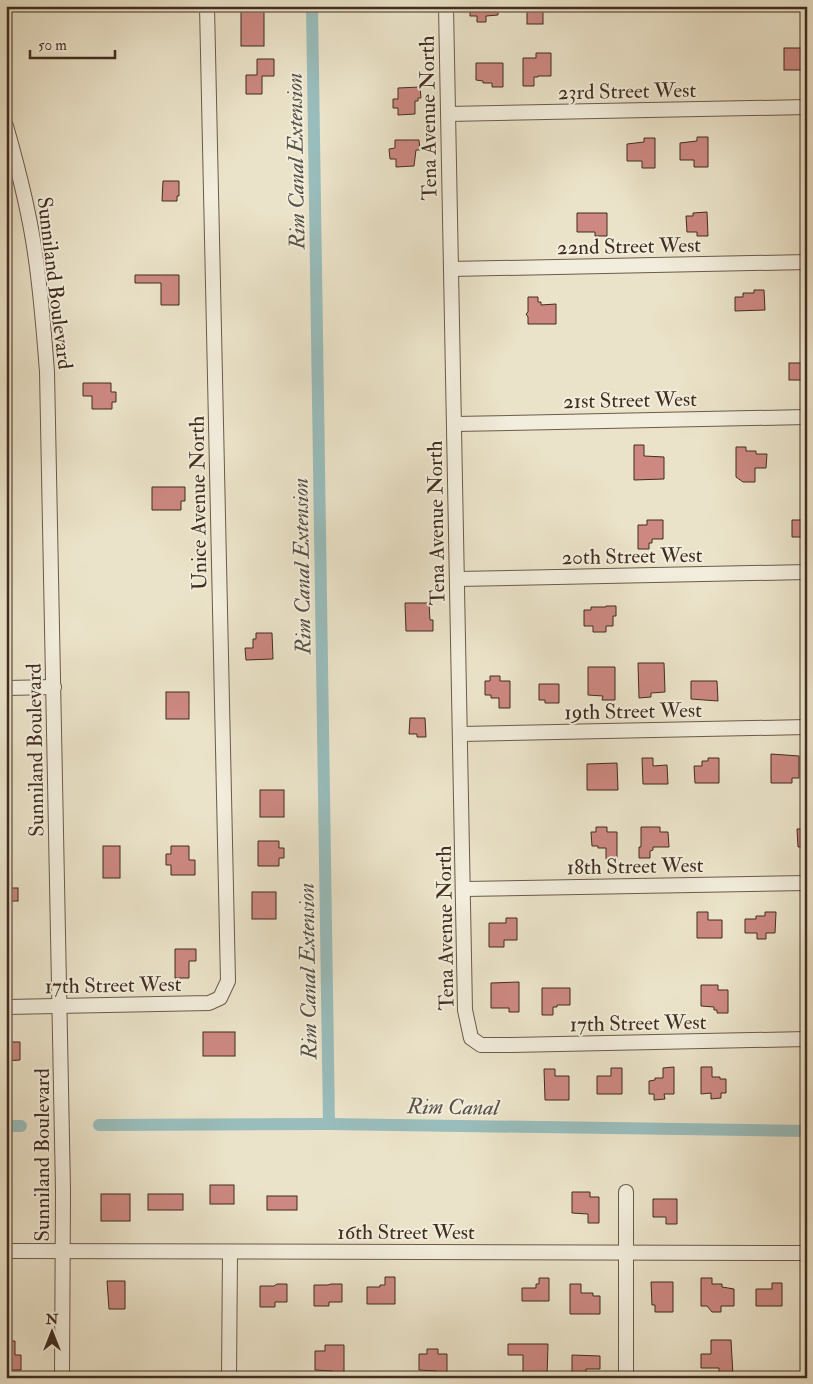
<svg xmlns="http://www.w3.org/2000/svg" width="813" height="1384" font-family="'IM FELL Double Pica',serif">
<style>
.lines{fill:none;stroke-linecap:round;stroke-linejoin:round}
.canal{stroke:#99bdbc;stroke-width:12}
.building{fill:#cc8881;stroke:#412d1f}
.minor-casing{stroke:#6c5a4a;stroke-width:16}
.minor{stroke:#f2eddc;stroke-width:14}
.labels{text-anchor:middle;stroke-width:4;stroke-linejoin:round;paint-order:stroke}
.street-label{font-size:21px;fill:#412d1f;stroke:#f2eddc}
.water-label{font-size:22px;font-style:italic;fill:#575146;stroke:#f2eddc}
</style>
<rect width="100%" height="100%" fill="#ebe3c9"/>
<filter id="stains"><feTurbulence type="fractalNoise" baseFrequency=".004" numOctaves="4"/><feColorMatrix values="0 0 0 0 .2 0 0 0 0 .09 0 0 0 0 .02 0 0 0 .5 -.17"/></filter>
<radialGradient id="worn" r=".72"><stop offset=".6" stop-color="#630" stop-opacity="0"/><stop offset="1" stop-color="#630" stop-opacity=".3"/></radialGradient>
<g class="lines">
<g class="canal">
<polyline points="312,6 329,1124"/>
<polyline points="99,1125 329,1124 807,1131"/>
<polyline points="6,1126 21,1126"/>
</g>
</g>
<g class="building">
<rect x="241" y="6" width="23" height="40"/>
<polygon points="470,6 498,6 498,15 486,16 486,22 477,22 477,16 470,16"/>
<rect x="527" y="6" width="16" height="18"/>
<rect x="784" y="48" width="23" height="22"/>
<polygon points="536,53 551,53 551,76 538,76 538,77 534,77 534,86 523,86 523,58 536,58"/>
<polygon points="257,59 274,59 274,76 262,76 262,94 246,94 246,75 257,75"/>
<polygon points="476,63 503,63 503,87 492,87 492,83 483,83 483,81 476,80"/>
<polygon points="420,87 421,98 418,98 418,101 415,101 415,114 398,115 398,108 393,108 393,99 398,99 398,88"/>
<polygon points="697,137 708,137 708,167 694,167 694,160 680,160 680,143 697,141"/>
<polygon points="644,138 655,138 655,168 642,168 642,161 627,161 627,144 644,142"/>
<polygon points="395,140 419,140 420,150 416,150 414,166 396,167 396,159 390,159 389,149 395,148"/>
<polygon points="163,181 179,181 179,196 177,196 177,201 162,201"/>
<polygon points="707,212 708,236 697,236 697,232 687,232 686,216 693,216 693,213"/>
<polygon points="577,213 607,213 607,236 595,236 595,232 577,232"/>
<polygon points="135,275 179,275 179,305 161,305 161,283 135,283"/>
<polygon points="754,290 764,290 765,310 735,311 735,297 743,297 743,293 754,293"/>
<polygon points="528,297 538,297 538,302 541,302 541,305 556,304 556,324 528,324 528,317 526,314 528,312"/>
<rect x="789" y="363" width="18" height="17"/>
<polygon points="83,383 111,383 111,392 116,392 116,402 112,402 112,409 92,409 92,396 83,396"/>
<polygon points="634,445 644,445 644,456 664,457 664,479 634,480"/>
<polygon points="736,447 746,447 746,451 756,451 756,454 767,454 766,468 755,468 755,482 743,482 736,477"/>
<polygon points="152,487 185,487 185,501 181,501 181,510 152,510"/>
<polygon points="647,520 663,520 663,539 652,539 652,543 649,543 649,549 638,549 638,525 647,525"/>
<polygon points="792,520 805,520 807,537 792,537"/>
<polygon points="405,603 429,603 430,620 433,620 433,631 406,631"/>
<polygon points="606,606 616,606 616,616 613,616 613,626 606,626 606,632 593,632 593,626 584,626 584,610 591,610 591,607 606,607"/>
<polygon points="256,633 272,633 273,659 246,660 245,648 253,648 253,639 256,639"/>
<polygon points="638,663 664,663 665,692 651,693 651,697 639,698"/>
<polygon points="588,667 615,667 615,700 602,700 603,696 588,695"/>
<polygon points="490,676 500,676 500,681 510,681 510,708 499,708 499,698 491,698 491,695 485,695 485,681 490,681"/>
<polygon points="691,681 717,681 718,701 691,699"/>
<polygon points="539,684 559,684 559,703 545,703 545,700 539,700"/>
<rect x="166" y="692" width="23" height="27"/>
<polygon points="410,718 425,718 426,737 417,737 417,734 409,734"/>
<polygon points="771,754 799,756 799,778 792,778 792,783 771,783"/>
<polygon points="642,758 653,758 653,766 667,765 668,784 643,784"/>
<polygon points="708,758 719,758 719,783 695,783 694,766 702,766 702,761 708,761"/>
<polygon points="617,763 618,790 587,790 587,764"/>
<rect x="260" y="790" width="24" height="27"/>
<polygon points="596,827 607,827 607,832 617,832 617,858 606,859 606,848 598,848 598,846 592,846 591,832 596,832"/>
<polygon points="641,827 660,827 660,832 668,832 669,847 653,847 653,850 650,851 650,858 639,858 639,847 641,847"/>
<polygon points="797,829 807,829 807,847 798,847"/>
<polygon points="258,841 279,841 279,848 284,848 284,858 279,858 279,866 258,866"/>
<rect x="103" y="846" width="17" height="32"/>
<polygon points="171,846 189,846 189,860 195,860 195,875 171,875 171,865 166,865 166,854 171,854"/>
<rect x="6" y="888" width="12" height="13"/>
<rect x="252" y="892" width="24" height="27"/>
<polygon points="697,912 708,912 708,920 722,920 722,938 697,938"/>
<polygon points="765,912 776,912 775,933 766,933 766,939 757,939 757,933 745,933 745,919 756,919 756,916 765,916"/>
<polygon points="506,918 517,918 517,940 504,940 504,947 489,947 489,923 506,923"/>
<polygon points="175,949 196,949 196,961 189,961 189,978 175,978"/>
<polygon points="519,982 519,1012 509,1012 509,1008 491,1008 491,983"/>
<polygon points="701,985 718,985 718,990 728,990 728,1013 717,1013 717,1010 714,1010 714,1007 701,1006"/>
<polygon points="542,988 570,988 570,1005 557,1005 557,1007 553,1007 553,1015 542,1015"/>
<rect x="203" y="1032" width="32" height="24"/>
<polygon points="6,1042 20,1042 20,1060 6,1061"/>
<polygon points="674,1067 674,1094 664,1094 665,1099 654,1100 654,1094 649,1094 649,1081 655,1080 655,1078 663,1078 663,1068"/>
<polygon points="701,1067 712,1067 712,1077 720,1077 720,1079 726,1079 726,1093 721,1093 721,1098 711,1099 711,1093 701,1094"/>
<polygon points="611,1068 622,1068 622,1094 597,1094 597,1076 611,1076"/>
<polygon points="544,1069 555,1069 555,1076 569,1076 569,1100 545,1100"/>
<rect x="210" y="1185" width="24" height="19"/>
<polygon points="572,1192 590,1192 590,1197 599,1197 599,1223 588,1223 588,1214 572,1213"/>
<rect x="101" y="1194" width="29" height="27"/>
<rect x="148" y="1194" width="35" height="16"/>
<rect x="267" y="1196" width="30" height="14"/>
<polygon points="653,1199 677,1199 677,1224 666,1224 666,1217 653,1217"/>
<polygon points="385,1277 395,1277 395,1304 367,1304 367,1287 380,1287 380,1285 385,1285"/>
<polygon points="539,1278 549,1278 549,1301 522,1301 522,1288 536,1288 536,1284 539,1284"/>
<polygon points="701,1278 712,1278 712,1284 722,1284 722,1287 734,1289 734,1306 721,1306 721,1312 712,1312 707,1306 701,1306"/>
<polygon points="107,1281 125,1281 125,1309 109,1309"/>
<polygon points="651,1282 673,1282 673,1312 655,1312 655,1305 652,1305"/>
<polygon points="772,1283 782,1283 782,1306 756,1306 756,1289 772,1289"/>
<polygon points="277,1284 287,1284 287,1302 275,1302 275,1307 260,1307 260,1286 274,1286"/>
<polygon points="331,1284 342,1284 342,1302 329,1302 329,1306 314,1306 314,1285 328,1285"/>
<polygon points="570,1284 581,1284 581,1293 593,1293 593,1296 600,1296 600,1314 570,1314"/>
<polygon points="711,1340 731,1340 733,1376 719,1376 719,1368 701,1368 701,1354 711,1354"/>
<polygon points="6,1341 15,1341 15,1355 21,1355 21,1370 6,1370"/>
<polygon points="508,1344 548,1344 547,1378 536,1378 536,1374 523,1374 523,1355 508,1355"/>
<polygon points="325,1345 344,1345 344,1378 332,1378 332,1371 315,1370 315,1351 325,1351"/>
<polygon points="427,1349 438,1349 438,1354 447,1354 447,1378 436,1378 436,1371 419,1370 419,1354 427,1354"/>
<polygon points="572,1355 600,1356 600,1369 586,1369 586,1372 583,1373 572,1373"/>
</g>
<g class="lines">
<g class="minor-casing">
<g id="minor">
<polyline points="446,6 465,1010 471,1038 481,1045 511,1045 807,1039"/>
<polyline points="448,114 807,107"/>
<path d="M6 126C18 168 29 210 35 253 41 293 44 332 47 372L63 1190 62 1378"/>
<polyline points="451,269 807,262"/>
<polyline points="454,424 807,417"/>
<polyline points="457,579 807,572"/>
<polyline points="6,688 54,687"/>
<polyline points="461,734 807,727"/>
<polyline points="464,889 807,883"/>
<polyline points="6,1007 209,1003 220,998 228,981 207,6"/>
<polyline points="626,1192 626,1378"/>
<polyline points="6,1251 807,1253"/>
<polyline points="229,1378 230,1252"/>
</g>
</g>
<use href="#minor" class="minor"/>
</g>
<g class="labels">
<g class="street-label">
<text transform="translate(627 91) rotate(-1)" y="7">23rd Street West</text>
<text transform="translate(428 118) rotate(-91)" y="7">Tena Avenue North</text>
<text transform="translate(629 246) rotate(-1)" y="7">22nd Street West</text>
<text transform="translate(55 283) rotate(83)" y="7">Sunniland Boulevard</text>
<text transform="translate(630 400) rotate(-1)" y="7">21st Street West</text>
<text transform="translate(198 503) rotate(-91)" y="7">Unice Avenue North</text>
<text transform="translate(436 523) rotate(-91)" y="7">Tena Avenue North</text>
<text transform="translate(632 556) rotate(-1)" y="7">20th Street West</text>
<text transform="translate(633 711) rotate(-1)" y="7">19th Street West</text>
<text transform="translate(35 750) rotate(-91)" y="7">Sunniland Boulevard</text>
<text transform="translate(635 866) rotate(-1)" y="7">18th Street West</text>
<text transform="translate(445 928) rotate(-91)" y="7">Tena Avenue North</text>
<text transform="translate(113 985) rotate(-1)" y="7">17th Street West</text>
<text transform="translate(638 1023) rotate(-1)" y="7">17th Street West</text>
<text transform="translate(42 1155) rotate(-90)" y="7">Sunniland Boulevard</text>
<text x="406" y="1239">16th Street West</text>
</g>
<g class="water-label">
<text transform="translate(295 161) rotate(-91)" y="8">Rim Canal Extension</text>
<text transform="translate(301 566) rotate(-91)" y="8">Rim Canal Extension</text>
<text transform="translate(307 971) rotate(-91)" y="8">Rim Canal Extension</text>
<text transform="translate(453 1106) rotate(1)" y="8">Rim Canal</text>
</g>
</g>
<rect width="813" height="1384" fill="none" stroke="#ebe3c9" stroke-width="25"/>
<rect x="8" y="8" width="798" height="1369" fill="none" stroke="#412d1f" stroke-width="2.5"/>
<rect x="12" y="12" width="788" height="1359" fill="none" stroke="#412d1f"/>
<g transform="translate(52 1332)" stroke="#f2eddc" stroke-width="4" paint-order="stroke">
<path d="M0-4L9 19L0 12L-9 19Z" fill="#412d1f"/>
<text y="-8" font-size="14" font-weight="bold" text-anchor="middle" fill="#412d1f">N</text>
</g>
<path d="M30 50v8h85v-8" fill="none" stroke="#412d1f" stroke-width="2.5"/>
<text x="38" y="50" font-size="15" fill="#412d1f" stroke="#f2eddc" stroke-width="4" paint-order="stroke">50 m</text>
<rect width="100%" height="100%" filter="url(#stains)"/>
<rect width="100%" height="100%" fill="url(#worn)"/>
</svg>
